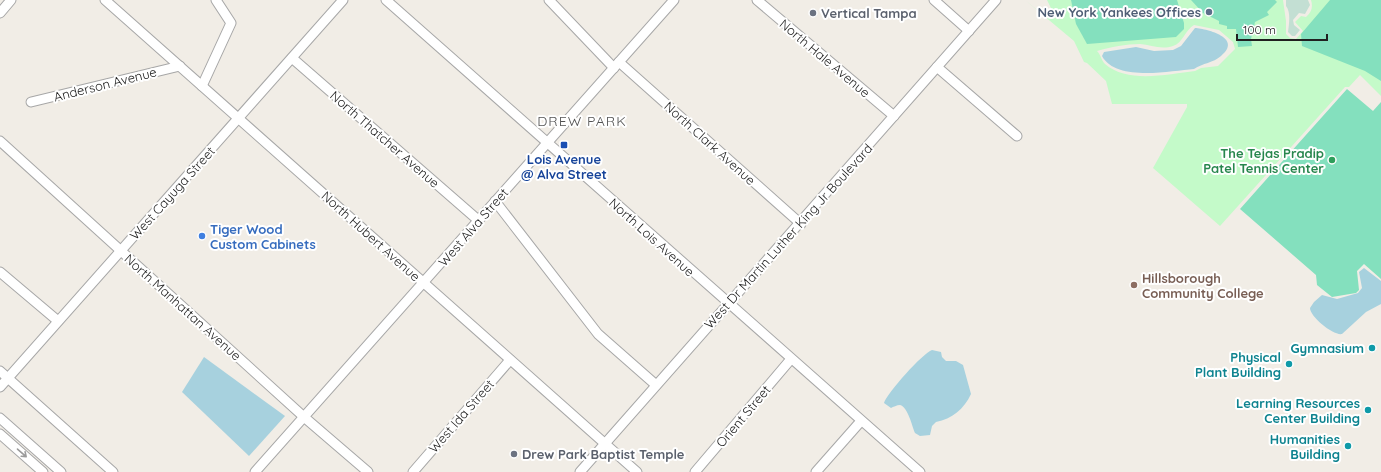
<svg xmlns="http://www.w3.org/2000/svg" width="1381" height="472" font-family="Quicksand,sans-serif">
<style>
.wetland{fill:#c3dfd3}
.park{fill:#c4fac9;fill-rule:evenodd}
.pitch{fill:#84e0be}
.water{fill:#a7d1de}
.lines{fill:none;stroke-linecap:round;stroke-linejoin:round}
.minor-casing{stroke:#a7a7a7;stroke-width:11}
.minor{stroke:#fff;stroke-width:9}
.oneway{stroke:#9b9b9b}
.service-dot{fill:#5c6f8a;stroke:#fff;stroke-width:1.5}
.worship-dot{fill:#6b7280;stroke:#fff;stroke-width:1.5}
.transit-dot{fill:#1a4fb4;stroke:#fff;stroke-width:1.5}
.leisure-dot{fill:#2e9e5b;stroke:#fff;stroke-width:1.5}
.shop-dot{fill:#3f7fe0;stroke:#fff;stroke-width:1.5}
.education-dot{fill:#8d6e63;stroke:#fff;stroke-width:1.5}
.culture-dot{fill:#0f9aa8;stroke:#fff;stroke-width:1.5}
.labels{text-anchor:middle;stroke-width:4;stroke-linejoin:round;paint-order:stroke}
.service-label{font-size:13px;font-weight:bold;fill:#4e5e75;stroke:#fff;text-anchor:end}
.worship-label{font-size:13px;font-weight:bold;fill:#5b616d;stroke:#fff;text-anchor:start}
.street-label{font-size:13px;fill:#202020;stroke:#fff}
.leisure-label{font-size:13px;font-weight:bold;fill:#27864d;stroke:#fff;text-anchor:end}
.transit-label{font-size:13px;font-weight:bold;fill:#164399;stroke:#fff}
.shop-label{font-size:13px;font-weight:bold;fill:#366cbe;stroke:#fff;text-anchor:start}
.education-label{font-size:13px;font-weight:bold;fill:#785e54;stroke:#fff;text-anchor:start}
.culture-label{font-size:13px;font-weight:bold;fill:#0d838f;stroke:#fff;text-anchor:end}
.neighbourhood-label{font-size:14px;letter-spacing:1px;fill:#535353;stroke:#fff}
</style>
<rect width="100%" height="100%" fill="#f1ede6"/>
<path class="wetland" d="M1286 0H1308L1310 5 1305 14 1299 13 1293 20 1294 25 1300 30 1295 36H1292L1288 32C1289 24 1291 12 1286 6Z"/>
<path class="park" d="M1025 0 1041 13 1047 15 1051 14 1052 10 1047 0H1283L1286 21V34L1290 38 1296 39 1303 31 1295 22 1301 16 1306 17C1312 12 1313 7 1311 0H1381V96L1360 75 1349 87H1345L1220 226 1153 168 1187 107V104H1112L1106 81 1087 63 1084 62 1074 41ZM1194 25 1219 30 1233 42 1235 49 1218 66 1201 68 1195 71C1168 74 1128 84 1105 64 1101 60 1101 55 1097 51 1111 47 1126 44 1140 44 1151 45 1161 50 1173 46 1183 43 1185 30 1194 25Z"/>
<g class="pitch">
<polygon points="1071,0 1177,0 1184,23 1184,29 1176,37 1087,44 1076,24"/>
<polygon points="1191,0 1275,0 1277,2 1267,12 1269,15 1255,22 1251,39 1252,46 1238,47 1236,29 1227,29 1227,26 1219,24 1219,21 1203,13"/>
<polygon points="1330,0 1381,0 1381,81 1365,71 1302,46 1301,34"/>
<polygon points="1347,89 1373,111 1381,102 1381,279 1364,264 1357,271 1359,290 1356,293 1332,297 1317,285 1316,275 1240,209"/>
</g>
<g class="water">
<path d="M1195 28C1208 29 1243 38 1221 56 1213 63 1203 63 1194 69 1170 71 1116 82 1102 56L1104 52 1136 47 1154 51 1173 50 1181 46Z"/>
<path d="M1364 268 1381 281V304L1366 312 1342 334C1334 336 1310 317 1310 308L1314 302 1322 295 1337 299 1358 293 1362 288 1359 272Z"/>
<path d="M932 350 941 352 942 357 946 361H956L963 365 971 394C964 409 952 419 936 422L932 426 930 435 920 436 915 433C912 426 908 407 900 405 897 405 893 407 891 408L884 403C887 393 923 353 932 350Z"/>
<polygon points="204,357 285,416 249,456 182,392"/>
</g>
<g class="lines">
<g class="minor-casing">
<g id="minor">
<polyline points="105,0 637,472"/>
<polyline points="386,0 920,472"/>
<polyline points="549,0 614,68"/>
<polyline points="757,0 894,116"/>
<polyline points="934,0 969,31"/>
<polyline points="0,13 11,0"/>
<polyline points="292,58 478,220"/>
<polyline points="619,62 801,224"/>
<polyline points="937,67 1017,136"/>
<polyline points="202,86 231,23 216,0"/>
<polyline points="31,102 180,66"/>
<polyline points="0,141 304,417 368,472"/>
<polyline points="495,201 598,334 656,385"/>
<polyline points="0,272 58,321"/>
<polyline points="0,371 113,472"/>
<polyline points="0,387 343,0"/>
<polyline points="0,418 61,472"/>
<polyline points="0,434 43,472"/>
<polyline points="255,472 674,0"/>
<polyline points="413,472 510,360"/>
<polyline points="580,472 996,0"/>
<polyline points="695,472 791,359"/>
<polyline points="816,472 861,421"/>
</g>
</g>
<use href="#minor" class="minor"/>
</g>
<defs><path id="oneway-shaft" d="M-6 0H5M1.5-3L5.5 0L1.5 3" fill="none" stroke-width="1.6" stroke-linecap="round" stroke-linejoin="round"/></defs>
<use class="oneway" href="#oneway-shaft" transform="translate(22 453) rotate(41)"/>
<circle class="service-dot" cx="1209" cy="12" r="4"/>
<g class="worship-dot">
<circle cx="813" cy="13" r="4"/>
<circle cx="514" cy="454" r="4"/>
</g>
<rect class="transit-dot" x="560" y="141" width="8" height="8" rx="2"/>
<circle class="leisure-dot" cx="1332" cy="160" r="4"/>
<circle class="shop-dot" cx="202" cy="236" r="4"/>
<circle class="education-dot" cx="1134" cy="285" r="4"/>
<g class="culture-dot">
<circle cx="1372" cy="348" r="4"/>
<circle cx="1289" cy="364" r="4"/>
<circle cx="1368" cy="410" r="4"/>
<circle cx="1348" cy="446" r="4"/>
</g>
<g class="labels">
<g class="service-label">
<text x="1201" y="17">New York Yankees Offices</text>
</g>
<g class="worship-label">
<text x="821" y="18">Vertical Tampa</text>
<text x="522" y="459">Drew Park Baptist Temple</text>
</g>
<g class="street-label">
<text transform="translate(825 58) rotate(40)" y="5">North Hale Avenue</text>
<text transform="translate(105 84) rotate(-14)" y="5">Anderson Avenue</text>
<text transform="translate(385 139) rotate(41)" y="5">North Thatcher Avenue</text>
<text transform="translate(710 143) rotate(42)" y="5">North Clark Avenue</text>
<text transform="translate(172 193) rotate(-48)" y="5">West Cayuga Street</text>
<text transform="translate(473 227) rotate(-49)" y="5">West Alva Street</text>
<text transform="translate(371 236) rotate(42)" y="5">North Hubert Avenue</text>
<text transform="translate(788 236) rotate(-48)" y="5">West Dr Martin Luther King Jr Boulevard</text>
<text transform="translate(652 237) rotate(42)" y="5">North Lois Avenue</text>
<text transform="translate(183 307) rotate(42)" y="5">North Manhattan Avenue</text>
<text transform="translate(461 416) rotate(-49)" y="5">West Ida Street</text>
<text transform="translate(743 416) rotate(-50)" y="5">Orient Street</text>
</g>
<g class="leisure-label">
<text x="1324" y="158">The Tejas Pradip<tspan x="1324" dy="15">Patel Tennis Center</tspan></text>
</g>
<g class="transit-label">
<text x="564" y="164">Lois Avenue<tspan x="564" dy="15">@ Alva Street</tspan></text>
</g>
<g class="shop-label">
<text x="210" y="234">Tiger Wood<tspan x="210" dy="15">Custom Cabinets</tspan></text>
</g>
<g class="education-label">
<text x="1142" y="283">Hillsborough<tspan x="1142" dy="15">Community College</tspan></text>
</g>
<g class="culture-label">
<text x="1364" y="353">Gymnasium</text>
<text x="1281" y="362">Physical<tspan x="1281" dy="15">Plant Building</tspan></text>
<text x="1360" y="408">Learning Resources<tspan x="1360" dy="15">Center Building</tspan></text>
<text x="1340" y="444">Humanities<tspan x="1340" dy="15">Building</tspan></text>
</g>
<g class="neighbourhood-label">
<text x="582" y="126">DREW PARK</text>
</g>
</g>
<path d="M1237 34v6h90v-6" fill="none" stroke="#202020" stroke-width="2"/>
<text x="1243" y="34" font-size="12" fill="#202020" stroke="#ffffff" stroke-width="3" paint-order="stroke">100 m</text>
</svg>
